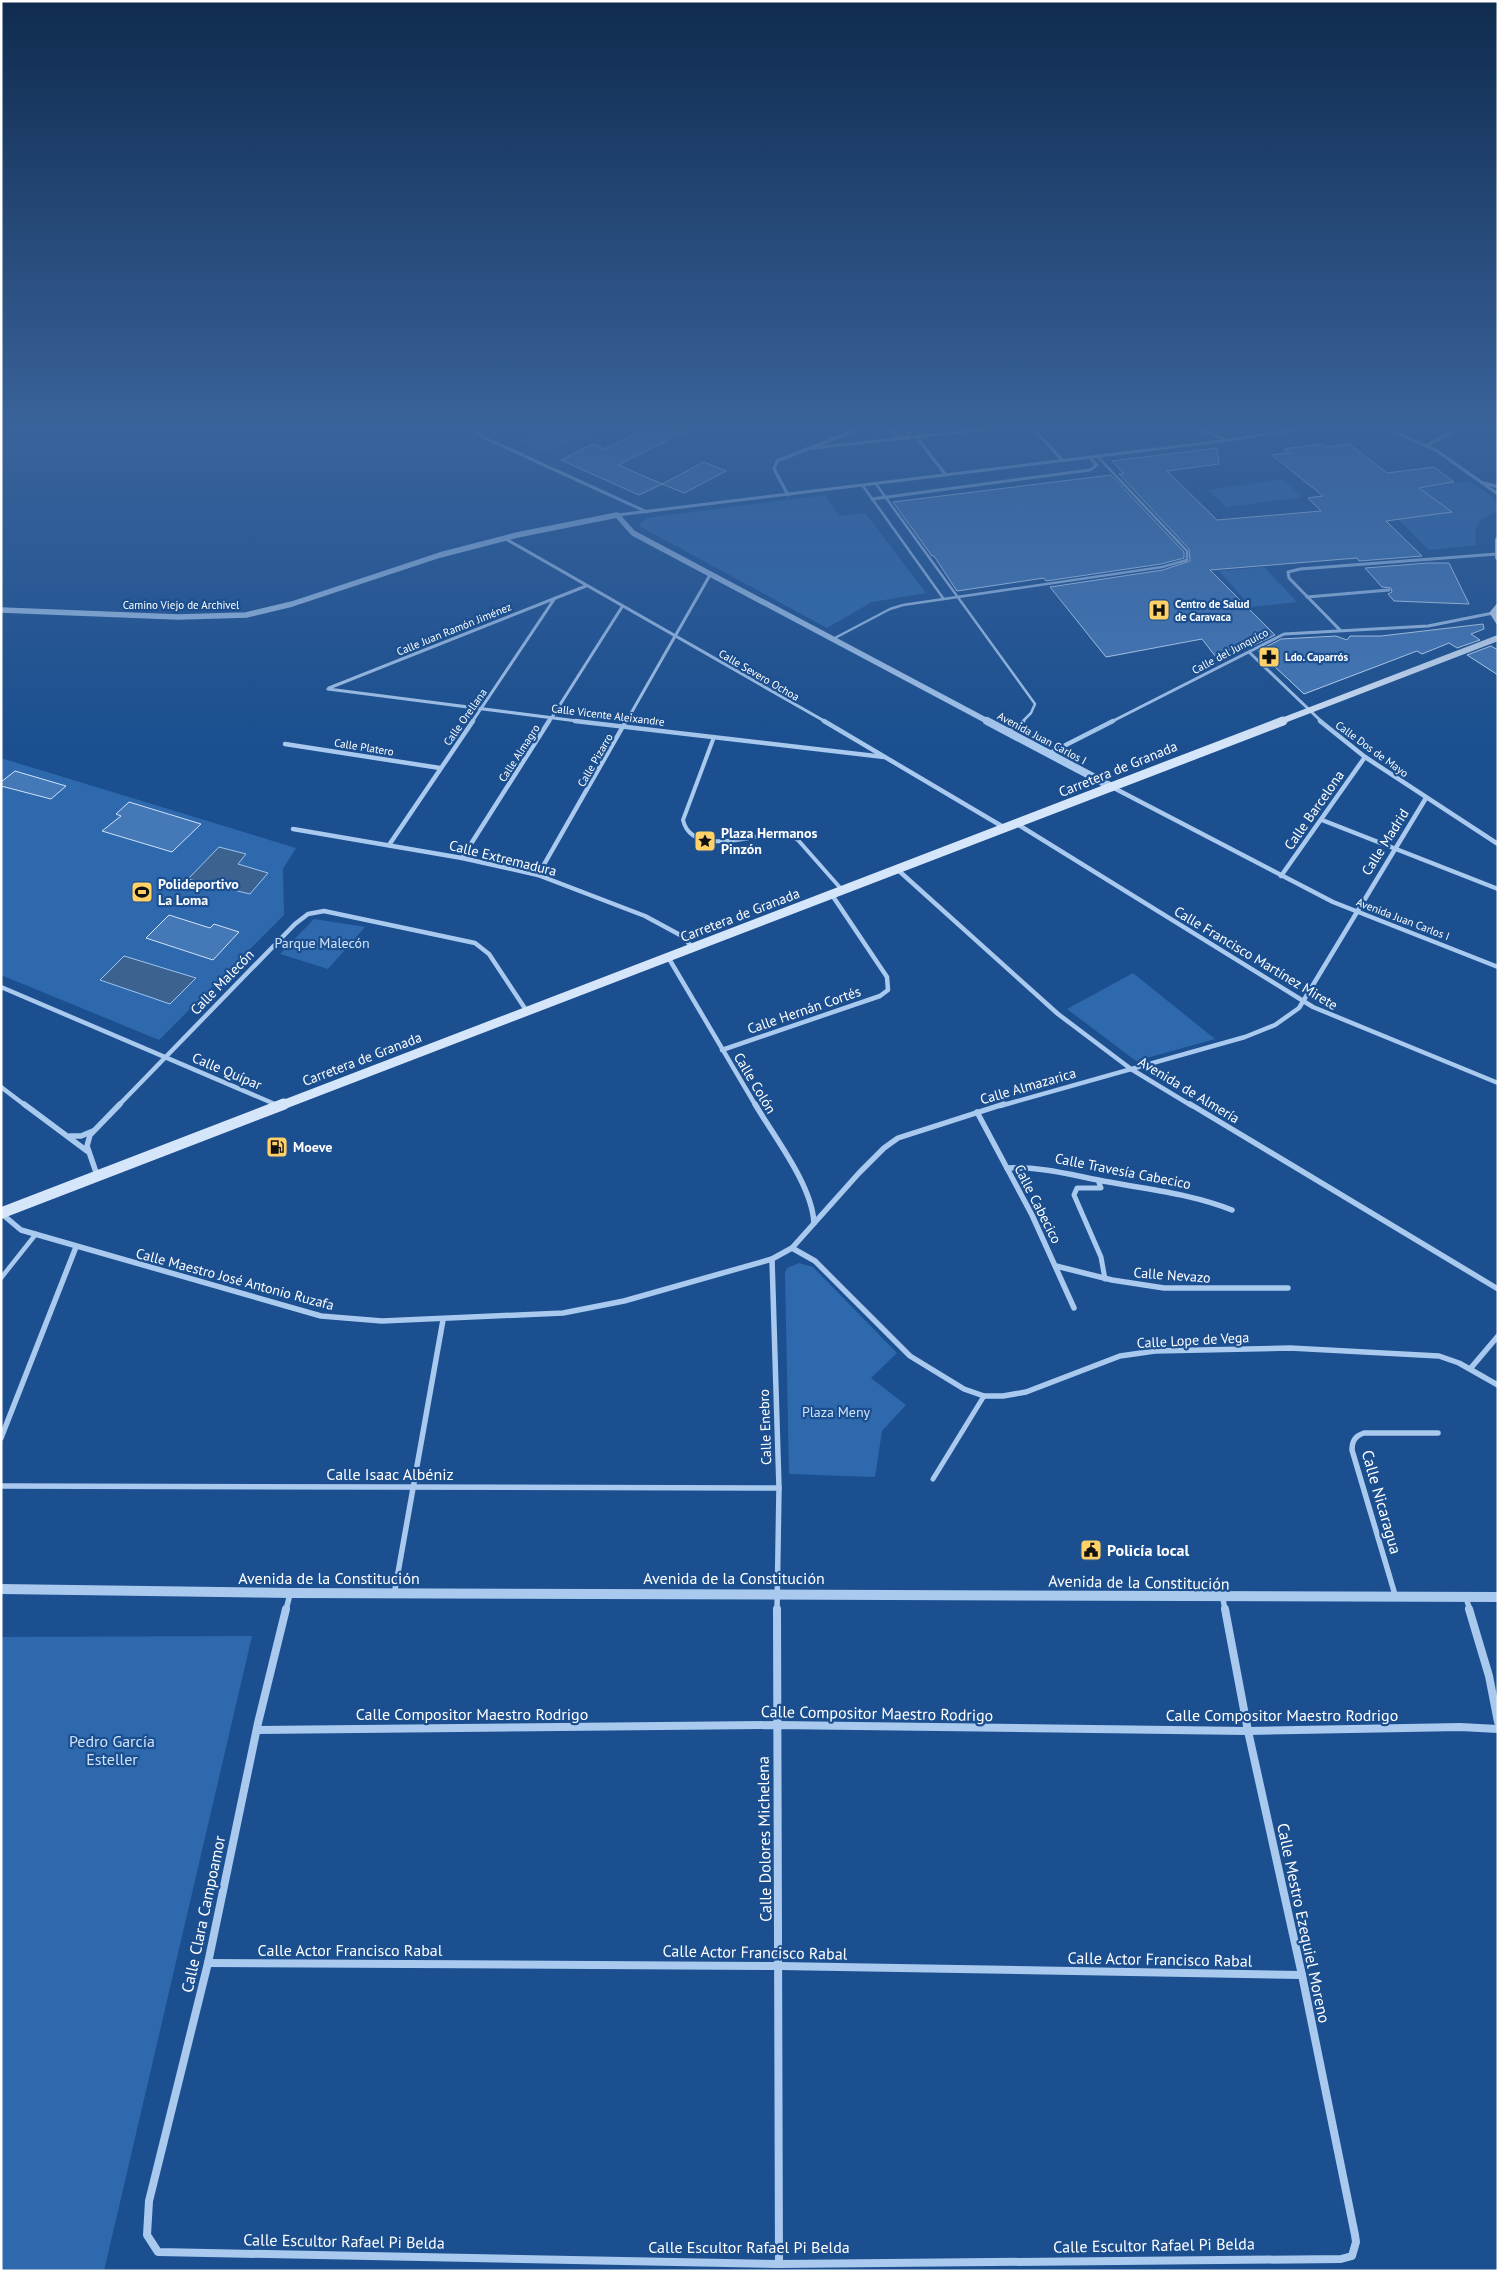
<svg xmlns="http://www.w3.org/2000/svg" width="1499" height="2272" font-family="'PT Sans',sans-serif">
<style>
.green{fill:#2e69ad}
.water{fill:#3c6290;stroke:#9cc4f0}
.building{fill:#4478b7;stroke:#cfe3fa}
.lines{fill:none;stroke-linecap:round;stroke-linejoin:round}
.service-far2{stroke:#a9c9ee;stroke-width:2.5}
.service-far1{stroke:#a9c9ee;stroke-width:3}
.service{stroke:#a9c9ee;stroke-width:4.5}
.pedestrian-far2{stroke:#a9c9ee;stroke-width:3}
.pedestrian-far1{stroke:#a9c9ee;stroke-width:4}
.pedestrian{stroke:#a9c9ee;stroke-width:5}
.minor-far3{stroke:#a9c9ee;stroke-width:3}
.minor-far2{stroke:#a9c9ee;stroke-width:4.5}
.minor-far1{stroke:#a9c9ee;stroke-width:5.5}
.minor{stroke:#a9c9ee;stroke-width:8}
.tertiary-far2{stroke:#a9c9ee;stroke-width:5.5}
.tertiary-far1{stroke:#a9c9ee;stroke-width:8}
.tertiary{stroke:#a9c9ee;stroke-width:10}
.secondary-far2{stroke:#d6e6fa;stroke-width:6}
.secondary-far1{stroke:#d6e6fa;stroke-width:9}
.secondary{stroke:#d6e6fa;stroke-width:11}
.labels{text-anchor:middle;stroke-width:4.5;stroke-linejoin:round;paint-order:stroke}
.far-poi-label{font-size:11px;font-weight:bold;fill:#fff;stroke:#1b4f8f;text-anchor:start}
.far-street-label{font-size:11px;fill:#fff;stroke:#1b4f8f}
.street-label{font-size:14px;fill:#fff;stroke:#1b4f8f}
.poi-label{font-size:14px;font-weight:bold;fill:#fff;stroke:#1b4f8f;text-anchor:start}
.park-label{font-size:14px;fill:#cfe3fa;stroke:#1b4f8f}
.near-street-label{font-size:16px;fill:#fff;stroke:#1b4f8f}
.near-poi-label{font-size:16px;font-weight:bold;fill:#fff;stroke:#1b4f8f;text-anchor:start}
.near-park-label{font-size:16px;fill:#cfe3fa;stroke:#1b4f8f}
</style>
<rect width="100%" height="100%" fill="#1b4f8f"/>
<g class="green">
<polygon points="547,429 598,429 547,453 520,442"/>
<polygon points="1283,479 1302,497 1227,507 1208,490"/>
<path d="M1469 481C1478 488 1498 496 1498 509L1478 523 1475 531 1476 545 1429 550 1399 520 1451 512 1420 489Z"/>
<polygon points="825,495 839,516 865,513 926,593 872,602 827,628 639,526 645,518"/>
<polygon points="1264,567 1297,602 1251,607 1219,571"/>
<polygon points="1,758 296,848 283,869 284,915 159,1040 1,975"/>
<polygon points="314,919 365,927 328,969 280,954"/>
<polygon points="1133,973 1215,1039 1136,1061 1067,1009"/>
<polygon points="799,1263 813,1267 897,1353 871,1378 906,1405 882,1431 875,1477 789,1474 785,1273 787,1268"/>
<polygon points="252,1636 104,2271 1,2271 1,1637"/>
</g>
<g class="water">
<polygon points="219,847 246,854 238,864 268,873 250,894 188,879"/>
<polygon points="124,956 196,978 170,1004 100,980"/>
</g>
<g class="building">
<polygon points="646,429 690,429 618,465 662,484 639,495 561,460 593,444 605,449"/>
<polygon points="1322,444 1325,447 1349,444 1387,473 1434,467 1454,482 1419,488 1452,512 1386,521 1422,556 1359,561 1357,558 1210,570 1275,635 1252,646 1247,641 1216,657 1202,639 1106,657 1050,587 1163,570 1190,561 1189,549 1119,474 1124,474 1112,461 1217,448 1219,464 1167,471 1217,520 1321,511 1308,498 1323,496 1272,455 1289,453 1284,449"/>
<polygon points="704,462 726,471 684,493 662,484"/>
<polygon points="1111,475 1184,552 1184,558 1161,564 1046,581 1044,578 957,591 934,556 932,556 893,502"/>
<polygon points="1428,563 1449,563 1469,604 1394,601 1388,594 1392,592 1391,588 1382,587 1365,568"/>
<polygon points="1483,624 1484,629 1471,634 1480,640 1457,648 1449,643 1422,654 1417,651 1304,694 1258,651 1281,639 1336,636 1347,640 1350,636 1381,636"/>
<polygon points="1491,646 1498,650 1498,675 1467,655"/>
<polygon points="15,771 66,786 51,799 1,786 1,782"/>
<polygon points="129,802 201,824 172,852 102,831 121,816 116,814"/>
<polygon points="169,915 210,928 214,924 239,932 213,960 146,938"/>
</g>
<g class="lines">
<g class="service-far2">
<polyline points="876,484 1035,704 1031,713 1022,722"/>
<polyline points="863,486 943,598"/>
<polyline points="833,639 890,609 903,605 1162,567 1187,560 1187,551 1097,456"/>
</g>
<polyline class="service-far1" points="1008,731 1024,721"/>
<polyline class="service" points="1,1278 36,1234"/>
<g class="pedestrian-far2">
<polyline points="917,438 946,475"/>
<polyline points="906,439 911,429"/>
<polyline points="1307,597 1389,590"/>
</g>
<path class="pedestrian-far1" d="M714 737 683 820C692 859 760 833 786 832L798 840 843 891"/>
<g class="pedestrian">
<polyline points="1098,1180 1101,1188 1077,1188 1074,1195 1101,1257 1105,1279"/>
<polyline points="933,1479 984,1396"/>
</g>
<g class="minor-far3">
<polyline points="479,429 479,433 485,438 647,512"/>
<polyline points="887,429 906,439"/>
<polyline points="1034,429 1062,460"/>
<polyline points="1200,429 1226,440"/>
<polyline points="1389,429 1437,451 1498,494"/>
<polyline points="1426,446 1458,429"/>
<polyline points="805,449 986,429"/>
<polyline points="1485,483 1498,487"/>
<polyline points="788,495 774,469 777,461 859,429"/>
<polyline points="872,499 1090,470 1097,465 1089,457"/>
<polyline points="617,515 1222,441 1300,429"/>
<polyline points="504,538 826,722"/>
<polyline points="1340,630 1289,578 1288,572 1300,569 1497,554"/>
<polyline points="1249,652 1322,722"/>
<polyline points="329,688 586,586"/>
<polyline points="328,689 585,722"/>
<polyline points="472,722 555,598"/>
<polyline points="549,722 622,607"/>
<polyline points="626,722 710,575"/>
<polyline points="1111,722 1284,634 1428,626 1493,613"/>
</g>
<g class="minor-far2">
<polyline points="575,721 884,757"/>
<polyline points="824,721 1005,828"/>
<polyline points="1320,721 1365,757 1498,844"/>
<polyline points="285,744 440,768"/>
<polyline points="1050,753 1113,721"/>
<polyline points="1112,787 1333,902 1498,967"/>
<polyline points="1322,820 1498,889"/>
<polyline points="1017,824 1313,1007 1498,1083"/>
<polyline points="293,829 462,858 538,875 645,916 682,936 693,948"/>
<polyline points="389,845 473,721"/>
<polyline points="462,858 549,721"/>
<polyline points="898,870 1058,1014 1131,1069 1192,1106"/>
<polyline points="538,875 626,721"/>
<polyline points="1281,876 1365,757"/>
<polyline points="668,957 756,1106"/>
<polyline points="1,987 277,1105"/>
<polyline points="722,1050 880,996 888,990 887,977 832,895"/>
<polyline points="1,1087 26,1106"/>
<polyline points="118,1106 295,924 308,914 324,911 475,943 489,954 526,1010"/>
<polyline points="1000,1106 1245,1037 1275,1025 1299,1008 1426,798"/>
</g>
<g class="minor-far1">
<polyline points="24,1104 87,1151"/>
<path d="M755 1104C775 1138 812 1185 814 1223"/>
<polyline points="1190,1104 1498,1289"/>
<polyline points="977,1112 1032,1215 1074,1308"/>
<polyline points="70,1136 81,1136 93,1131"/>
<path d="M1007 1168C1042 1166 1075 1176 1109 1182 1151 1190 1192 1194 1232 1210"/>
<polyline points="97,1175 87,1146 90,1135 120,1104"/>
<polyline points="2,1214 21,1230 321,1316 382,1321 563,1313 624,1301 772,1259 792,1248 859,1173 884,1148 898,1138 1004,1104"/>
<polyline points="792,1248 815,1261 910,1356 964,1389 984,1396 1003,1396 1026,1392 1120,1356 1155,1351 1290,1348 1439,1356 1459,1363 1498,1385"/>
<polyline points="772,1259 779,1488 777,1610"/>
<polyline points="1056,1266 1112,1280 1164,1288 1288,1288"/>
<polyline points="1470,1369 1498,1336"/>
<polyline points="1,1438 76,1247"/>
<polyline points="1,1486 779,1488"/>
<polyline points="394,1595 443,1320"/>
<path d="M1396 1598 1352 1450C1352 1441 1355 1436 1364 1433H1438"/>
<polyline points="1466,1598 1470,1610"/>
<polyline points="1223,1599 1225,1610"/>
<polyline points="286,1610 290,1594"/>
</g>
<g class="minor">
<polyline points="286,1609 258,1723 208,1963 149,2201 147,2235 158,2252 779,2264 1341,2259 1352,2256 1356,2242 1355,2235 1302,1975 1248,1731 1225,1609"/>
<polyline points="777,1609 779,2264"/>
<polyline points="1469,1609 1489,1676 1498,1722"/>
<polyline points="257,1730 776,1725 1248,1731 1460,1727 1498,1729"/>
<polyline points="208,1963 779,1966 1302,1975"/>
</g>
<polyline class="tertiary-far2" points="1,610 178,617 246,615 292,604 440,555 517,535 617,515 633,533 989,722"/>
<polyline class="tertiary-far1" points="987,721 1112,787"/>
<polyline class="tertiary" points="1,1589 292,1593 1498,1597"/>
<g class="secondary-far2">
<polyline points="1498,540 1498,557"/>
<polyline points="1498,607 1493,613 1498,621"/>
<polyline points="1279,722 1498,638"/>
</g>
<polyline class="secondary-far1" points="280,1106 1283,721"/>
<polyline class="secondary" points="1,1213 284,1104"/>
</g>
<linearGradient id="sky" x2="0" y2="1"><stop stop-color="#0f2b4f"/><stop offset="0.57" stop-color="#39639b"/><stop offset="1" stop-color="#39639b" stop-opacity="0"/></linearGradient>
<rect width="1499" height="747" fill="url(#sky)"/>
<defs>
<g id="hospital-square" transform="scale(1.125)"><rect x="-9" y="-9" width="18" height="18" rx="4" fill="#ffd166" stroke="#1b4f8f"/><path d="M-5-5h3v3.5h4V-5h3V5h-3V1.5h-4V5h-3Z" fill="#111"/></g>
<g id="pharmacy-square" transform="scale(1.125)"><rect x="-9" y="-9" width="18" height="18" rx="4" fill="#ffd166" stroke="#1b4f8f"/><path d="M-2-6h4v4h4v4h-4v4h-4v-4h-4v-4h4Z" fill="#111"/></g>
<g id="sight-square" transform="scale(1.125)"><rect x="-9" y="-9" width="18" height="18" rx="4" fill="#ffd166" stroke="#1b4f8f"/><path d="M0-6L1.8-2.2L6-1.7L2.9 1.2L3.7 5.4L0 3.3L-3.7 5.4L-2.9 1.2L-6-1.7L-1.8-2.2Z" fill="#111"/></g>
<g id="stadium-square" transform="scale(1.125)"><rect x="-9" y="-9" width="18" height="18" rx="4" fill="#ffd166" stroke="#1b4f8f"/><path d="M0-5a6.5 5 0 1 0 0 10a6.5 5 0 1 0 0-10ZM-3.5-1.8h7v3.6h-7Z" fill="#111"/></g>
<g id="fuel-square" transform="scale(1.125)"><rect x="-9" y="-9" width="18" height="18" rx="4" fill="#ffd166" stroke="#1b4f8f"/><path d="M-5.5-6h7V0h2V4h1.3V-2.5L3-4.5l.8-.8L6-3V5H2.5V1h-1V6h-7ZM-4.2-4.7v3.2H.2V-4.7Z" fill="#111"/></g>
<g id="civic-square" transform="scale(1.125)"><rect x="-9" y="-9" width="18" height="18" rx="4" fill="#ffd166" stroke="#1b4f8f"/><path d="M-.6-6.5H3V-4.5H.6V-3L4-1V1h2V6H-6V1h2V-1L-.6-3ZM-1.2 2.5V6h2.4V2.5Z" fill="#111"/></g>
</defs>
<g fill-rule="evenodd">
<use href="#hospital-square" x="1159" y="610"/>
<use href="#pharmacy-square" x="1269" y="657"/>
<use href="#sight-square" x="705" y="841"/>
<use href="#stadium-square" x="142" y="892"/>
<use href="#fuel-square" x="277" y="1147"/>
<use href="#civic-square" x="1091" y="1550"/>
</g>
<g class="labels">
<g class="far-poi-label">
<text x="1175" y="608">Centro de Salud<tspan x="1175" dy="13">de Caravaca</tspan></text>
<text x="1285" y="661">Ldo. Caparrós</text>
</g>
<g class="far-street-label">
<text x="181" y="609">Camino Viejo de Archivel</text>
<text transform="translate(454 629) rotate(-22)" y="4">Calle Juan Ramón Jiménez</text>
<text transform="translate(1230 651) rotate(-28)" y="4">Calle del Junquico</text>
<text transform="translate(759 675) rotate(30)" y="4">Calle Severo Ochoa</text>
<text transform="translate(608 715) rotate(7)" y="4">Calle Vicente Aleixandre</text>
<text transform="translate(465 717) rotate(-55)" y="4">Calle Orellana</text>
<text transform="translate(1042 738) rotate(28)" y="4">Avenida Juan Carlos I</text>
<text transform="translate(364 747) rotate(9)" y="4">Calle Platero</text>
<text transform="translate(1372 749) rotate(36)" y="4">Calle Dos de Mayo</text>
<text transform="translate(519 753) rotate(-57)" y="4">Calle Almagro</text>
<text transform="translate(595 760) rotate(-60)" y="4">Calle Pizarro</text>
<text transform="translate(1403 919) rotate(21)" y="4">Avenida Juan Carlos I</text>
</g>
<g class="street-label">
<text transform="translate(1118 769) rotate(-22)" y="5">Carretera de Granada</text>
<text transform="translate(1314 810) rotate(-55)" y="5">Calle Barcelona</text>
<text transform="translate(1385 842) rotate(-58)" y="5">Calle Madrid</text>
<text transform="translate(503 858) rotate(14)" y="5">Calle Extremadura</text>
<text transform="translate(740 915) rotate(-21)" y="5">Carretera de Granada</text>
<text transform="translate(1256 958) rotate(31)" y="5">Calle Francisco Martínez Mirete</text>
<text transform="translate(222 982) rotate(-46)" y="5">Calle Malecón</text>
<text transform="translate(804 1010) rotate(-19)" y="5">Calle Hernán Cortés</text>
<text transform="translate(362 1059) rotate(-21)" y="5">Carretera de Granada</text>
<text transform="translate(227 1071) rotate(23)" y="5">Calle Quípar</text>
<text transform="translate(755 1083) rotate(59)" y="5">Calle Colón</text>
<text transform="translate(1028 1086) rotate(-16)" y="5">Calle Almazarica</text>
<text transform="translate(1189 1090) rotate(31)" y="5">Avenida de Almería</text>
<text transform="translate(1123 1171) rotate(11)" y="5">Calle Travesía Cabecico</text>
<text transform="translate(1038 1204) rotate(63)" y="5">Calle Cabecico</text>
<text transform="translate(1172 1275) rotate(4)" y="5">Calle Nevazo</text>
<text transform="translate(235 1279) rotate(15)" y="5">Calle Maestro José Antonio Ruzafa</text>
<text transform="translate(1193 1340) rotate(-3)" y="5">Calle Lope de Vega</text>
<text transform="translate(765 1427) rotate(-92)" y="5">Calle Enebro</text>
</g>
<g class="poi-label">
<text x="721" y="838">Plaza Hermanos<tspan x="721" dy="16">Pinzón</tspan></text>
<text x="158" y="889">Polideportivo<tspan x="158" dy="16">La Loma</tspan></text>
<text x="293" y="1152">Moeve</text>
</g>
<g class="park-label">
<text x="322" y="948">Parque Malecón</text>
<text x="836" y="1417">Plaza Meny</text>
</g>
<g class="near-street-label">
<text x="390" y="1480">Calle Isaac Albéniz</text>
<text transform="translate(1382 1502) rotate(74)" y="6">Calle Nicaragua</text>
<text x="329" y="1584">Avenida de la Constitución</text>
<text x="734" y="1584">Avenida de la Constitución</text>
<text transform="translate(1139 1582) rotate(1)" y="6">Avenida de la Constitución</text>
<text transform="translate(877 1713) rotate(1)" y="6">Calle Compositor Maestro Rodrigo</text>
<text x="472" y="1720">Calle Compositor Maestro Rodrigo</text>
<text x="1282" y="1721">Calle Compositor Maestro Rodrigo</text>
<text transform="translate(764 1839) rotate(-91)" y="6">Calle Dolores Michelena</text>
<text transform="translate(203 1914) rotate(-78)" y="6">Calle Clara Campoamor</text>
<text transform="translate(1304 1923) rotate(78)" y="6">Calle Mestro Ezequiel Moreno</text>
<text x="350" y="1956">Calle Actor Francisco Rabal</text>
<text transform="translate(755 1952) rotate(1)" y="6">Calle Actor Francisco Rabal</text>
<text transform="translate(1160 1959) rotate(1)" y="6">Calle Actor Francisco Rabal</text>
<text transform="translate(344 2241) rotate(1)" y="6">Calle Escultor Rafael Pi Belda</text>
<text transform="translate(1154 2245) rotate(-1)" y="6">Calle Escultor Rafael Pi Belda</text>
<text x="749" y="2253">Calle Escultor Rafael Pi Belda</text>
</g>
<g class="near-poi-label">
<text x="1107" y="1556">Policía local</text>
</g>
<g class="near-park-label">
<text x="112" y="1747">Pedro García<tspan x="112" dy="18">Esteller</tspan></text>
</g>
</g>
<rect width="1499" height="2272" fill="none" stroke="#ffffff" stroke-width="5"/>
</svg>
